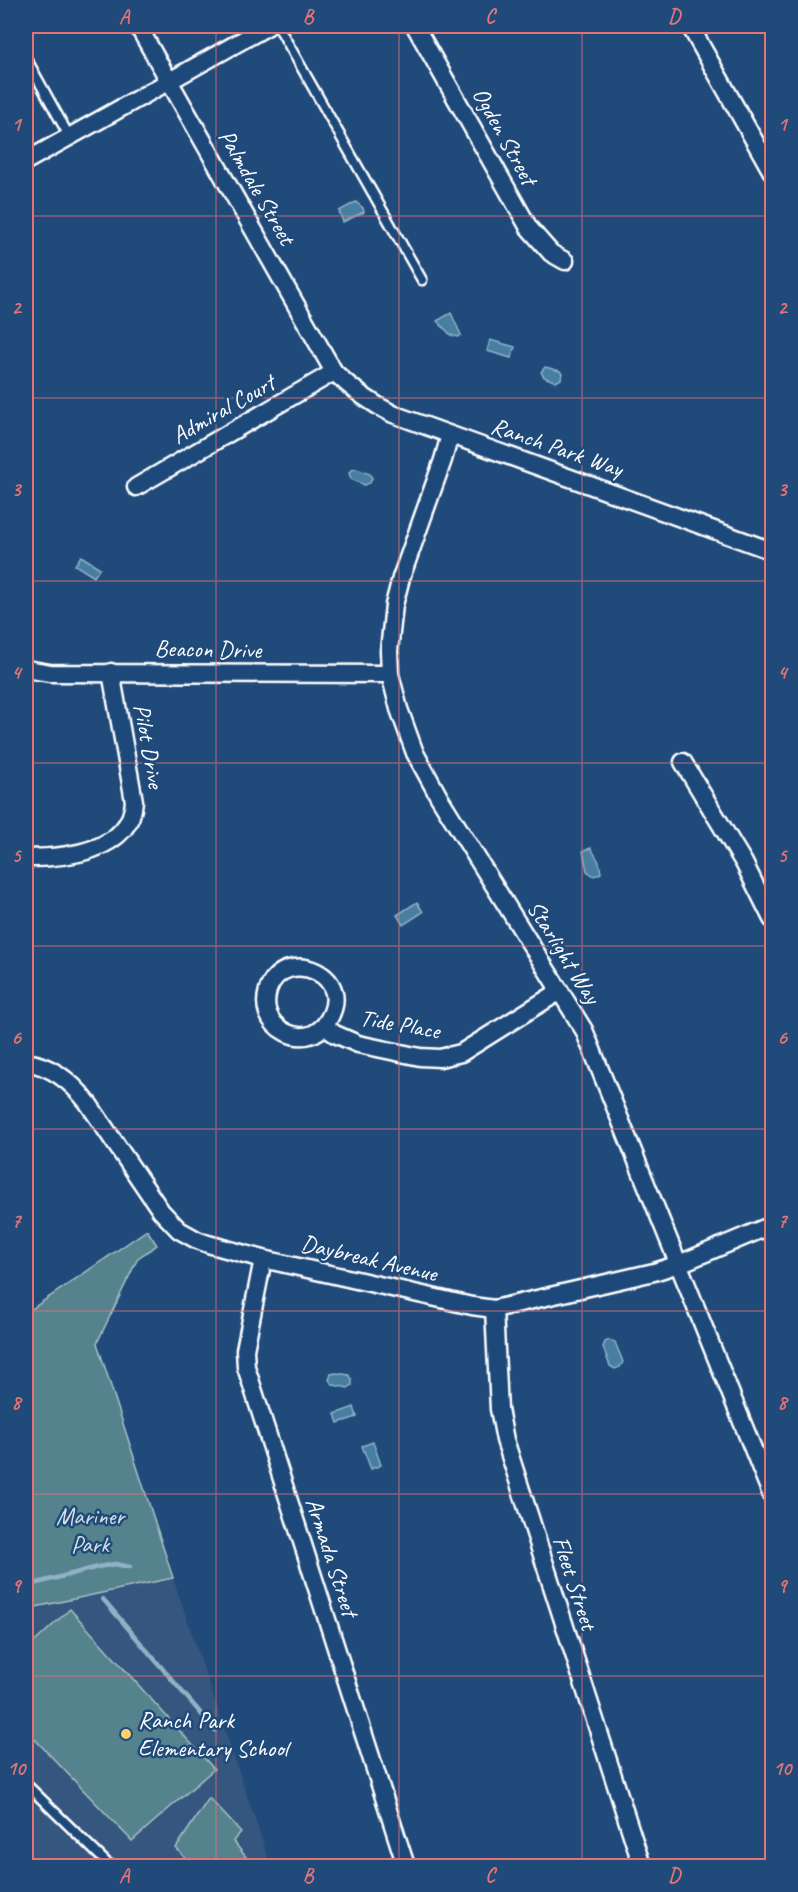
<svg xmlns="http://www.w3.org/2000/svg" width="798" height="1892" font-family="Caveat,sans-serif">
<style>
.built{fill:#35567e}
.green{fill:#54838d;stroke:#aac1c6;stroke-width:1.5}
.water{fill:#467ea1;stroke:#90b2c7;stroke-width:1.5}
.lines{fill:none;stroke-linecap:round;stroke-linejoin:round}
.stream{stroke:#90b2c7;stroke-width:4.5}
.lane-casing{stroke:#fff;stroke-width:13}
.street-casing{stroke:#fff;stroke-width:21}
.lane{stroke:#1f4a7a;stroke-width:8}
.street{stroke:#1f4a7a;stroke-width:16}
.grid{fill:none;stroke:#e47373;stroke-width:1.5;stroke-opacity:0.55}
.poi-dot{fill:#ffd166;stroke:#1f4a7a;stroke-width:2}
.labels{text-anchor:middle;stroke-width:5;stroke-linejoin:round;paint-order:stroke}
.street-label{font-size:24px;fill:#fff;stroke:#1f4a7a}
.park-label{font-size:24px;fill:#d4e0e2;stroke:#1f4a7a}
.poi-label{font-size:24px;fill:#fff;stroke:#1f4a7a;text-anchor:start}
.neatline{fill:none;stroke:#e47373;stroke-width:2}
.grid-label{font-size:20px;text-anchor:middle;font-weight:bold;fill:#e47373}
</style>
<rect width="100%" height="100%" fill="#1f4a7a"/>
<filter id="ink" filterUnits="userSpaceOnUse"><feTurbulence type="fractalNoise" baseFrequency=".0167" numOctaves="2"/><feDisplacementMap in="SourceGraphic" scale="12" xChannelSelector="R" yChannelSelector="G"/><feConvolveMatrix kernelMatrix="1 2 1 2 8 2 1 2 1" color-interpolation-filters="sRGB"/></filter>
<g filter="url(#ink)">
<polygon class="built" points="173,1578 271,1866 26,1866 26,1609"/>
<g class="green">
<polygon points="147,1230 157,1245 138,1258 97,1343 173,1578 26,1609 26,1313"/>
<polygon points="70,1609 214,1769 132,1841 26,1730 26,1650"/>
<polygon points="209,1798 241,1832 233,1841 246,1857 245,1864 242,1866 192,1866 176,1848"/>
</g>
<g class="water">
<polygon points="356,202 363,208 364,212 343,222 339,211"/>
<polygon points="451,313 461,335 458,337 451,335 437,321"/>
<polygon points="490,340 515,347 511,358 487,351"/>
<polygon points="545,367 560,371 562,374 561,379 556,382 544,377 541,372"/>
<polygon points="356,469 370,474 372,478 370,483 364,485 351,479 349,473 351,470"/>
<polygon points="81,556 100,568 94,577 75,565"/>
<polygon points="591,848 599,862 601,873 594,876 587,871 583,851"/>
<polygon points="417,902 423,912 403,925 397,915"/>
<polygon points="609,1340 615,1342 623,1362 620,1367 615,1369 610,1366 603,1347 605,1342"/>
<polygon points="336,1373 349,1375 352,1379 352,1385 348,1388 334,1385 329,1380 331,1374"/>
<polygon points="354,1407 357,1417 338,1423 335,1414"/>
<polygon points="373,1442 381,1465 371,1469 362,1446"/>
</g>
<g class="lines">
<g class="stream">
<polyline points="26,1586 98,1567 115,1564 130,1567"/>
<polyline points="103,1599 215,1730"/>
</g>
<g class="lane-casing">
<g id="lane">
<polyline points="278,26 422,280"/>
<polyline points="26,58 69,136"/>
<polyline points="26,1784 107,1863 113,1866"/>
</g>
</g>
<g class="street-casing">
<g id="street">
<path d="M138 26 334 372C352 389 370 403 393 414L772 551"/>
<polyline points="415,26 529,228 551,253 565,261"/>
<polyline points="690,26 772,172"/>
<polyline points="26,161 268,26"/>
<polyline points="450,435 443,460 401,578 394,605 389,651 390,674 399,709 415,753 439,797 584,1030 772,1496"/>
<polyline points="136,487 334,372"/>
<polyline points="26,669 50,673 390,674"/>
<polyline points="683,762 744,863 772,919"/>
<path d="M26 858C65 858 131 852 134 801L111 672"/>
<path d="M324 1026C321 1029 317 1032 313 1034 295 1041 274 1030 268 1013 265 1005 266 997 268 990 283 944 363 975 324 1026L335 1034 358 1044 420 1057 440 1058 461 1053 560 991"/>
<path d="M26 1062C52 1066 72 1082 88 1103L161 1211 179 1230 197 1240 208 1244 263 1259 472 1306 494 1309 654 1272 679 1264 772 1225"/>
<polyline points="263,1259 245,1350 246,1367 406,1866"/>
<polyline points="494,1309 499,1409 505,1440 642,1866"/>
</g>
</g>
<use href="#lane" class="lane"/>
<use href="#street" class="street"/>
</g>
</g>
<path class="grid" d="M216 26V1866M399 26V1866M582 26V1866M26 216H772M26 398H772M26 581H772M26 763H772M26 946H772M26 1129H772M26 1311H772M26 1494H772M26 1676H772"/>
<circle class="poi-dot" cx="126" cy="1734" r="6"/>
<g class="labels">
<g class="street-label">
<text transform="translate(505 136) rotate(61)" y="8">Ogden Street</text>
<text transform="translate(257 187) rotate(60)" y="8">Palmdale Street</text>
<text transform="translate(223 409) rotate(-30)" y="8">Admiral Court</text>
<text transform="translate(557 447) rotate(19)" y="8">Ranch Park Way</text>
<text transform="translate(208 649) rotate(1)" y="8">Beacon Drive</text>
<text transform="translate(149 746) rotate(80)" y="8">Pilot Drive</text>
<text transform="translate(564 952) rotate(58)" y="8">Starlight Way</text>
<text transform="translate(400 1024) rotate(10)" y="8">Tide Place</text>
<text transform="translate(369 1258) rotate(13)" y="8">Daybreak Avenue</text>
<text transform="translate(332 1557) rotate(72)" y="8">Armada Street</text>
<text transform="translate(575 1583) rotate(72)" y="8">Fleet Street</text>
</g>
<g class="park-label">
<text x="90" y="1524">Mariner<tspan x="90" dy="28">Park</tspan></text>
</g>
<g class="poi-label">
<text x="138" y="1728">Ranch Park<tspan x="138" dy="28">Elementary School</tspan></text>
</g>
</g>
<rect width="798" height="1892" fill="none" stroke="#1f4a7a" stroke-width="66"/>
<rect x="33" y="33" width="732" height="1826" class="neatline"/>
<g class="grid-label">
<text x="124" y="23">A</text>
<text x="308" y="23">B</text>
<text x="490" y="23">C</text>
<text x="674" y="23">D</text>
<text x="16" y="131">1</text>
<text x="782" y="131">1</text>
<text x="16" y="314">2</text>
<text x="782" y="314">2</text>
<text x="16" y="496">3</text>
<text x="782" y="496">3</text>
<text x="16" y="679">4</text>
<text x="782" y="679">4</text>
<text x="16" y="862">5</text>
<text x="782" y="862">5</text>
<text x="16" y="1044">6</text>
<text x="782" y="1044">6</text>
<text x="16" y="1227">7</text>
<text x="782" y="1227">7</text>
<text x="16" y="1409">8</text>
<text x="782" y="1409">8</text>
<text x="16" y="1592">9</text>
<text x="782" y="1592">9</text>
<text x="16" y="1775">10</text>
<text x="782" y="1775">10</text>
<text x="124" y="1882">A</text>
<text x="308" y="1882">B</text>
<text x="490" y="1882">C</text>
<text x="674" y="1882">D</text>
</g>
</svg>
